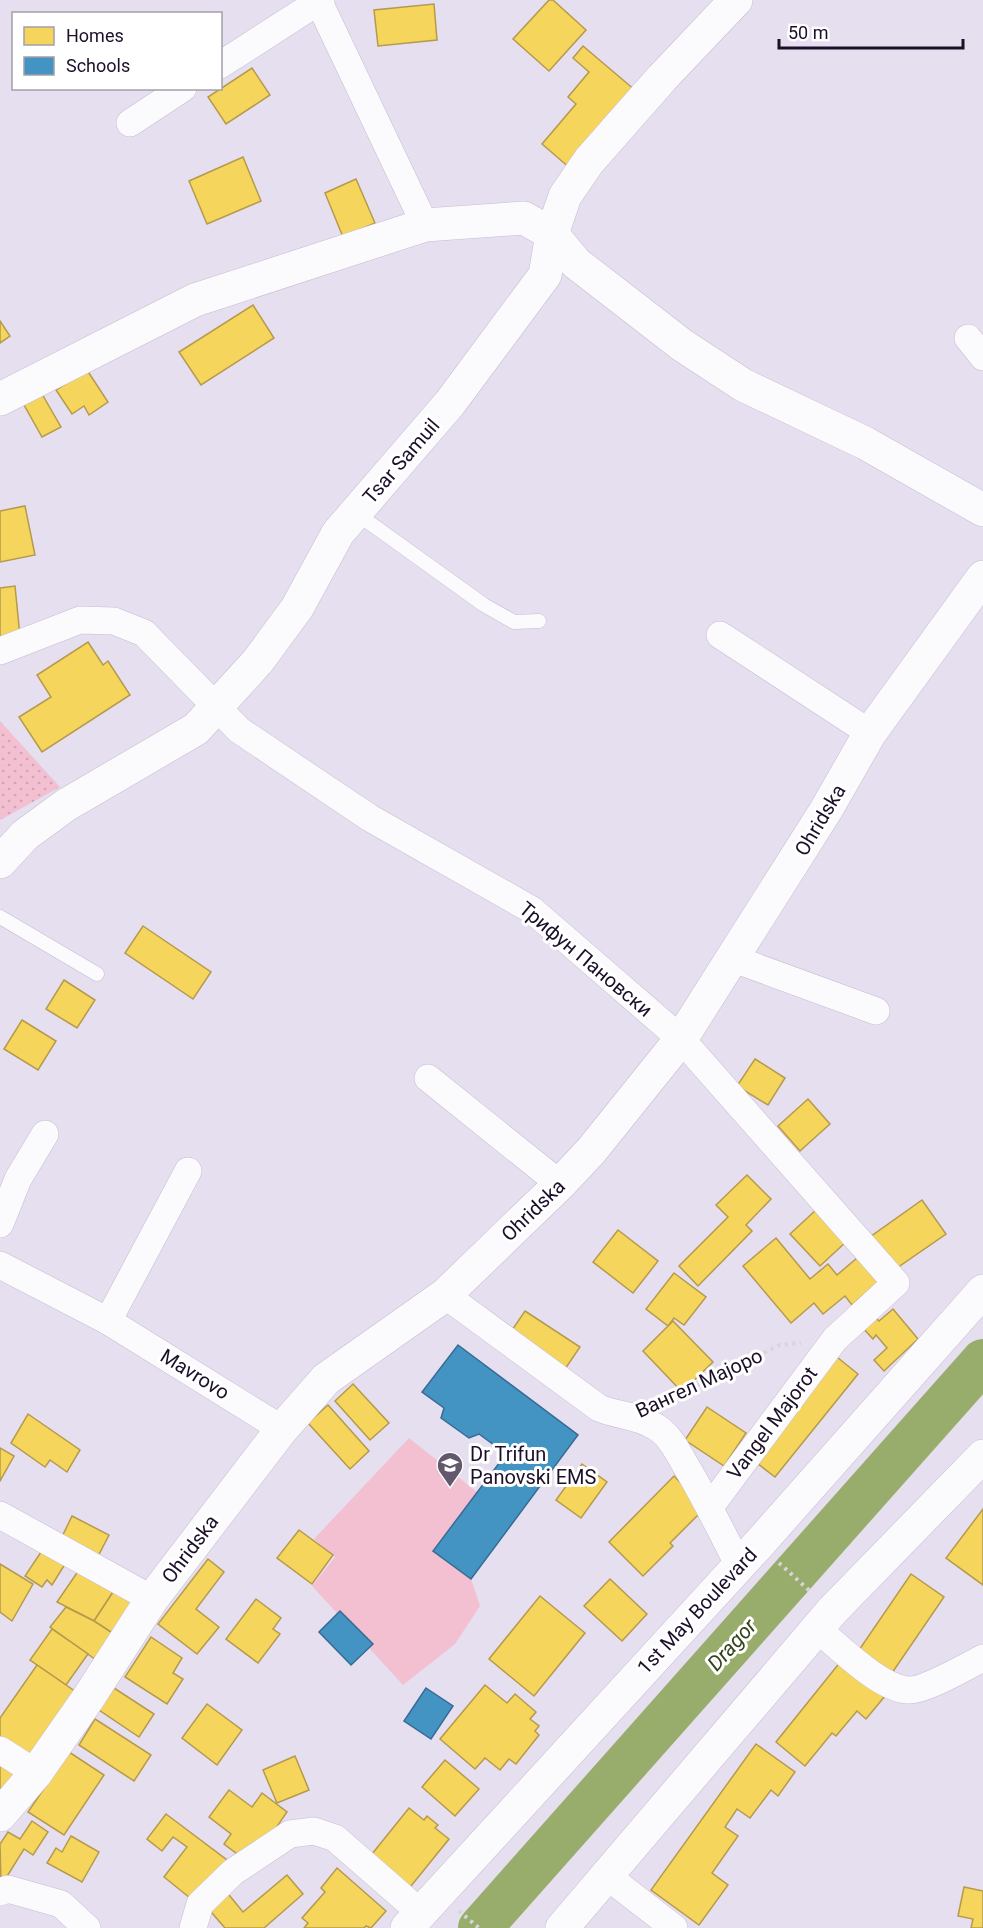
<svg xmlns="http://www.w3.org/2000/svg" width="983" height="1928" font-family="Roboto,sans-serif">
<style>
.grass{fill:#f3c0d2}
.park{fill:url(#park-dots)}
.homes{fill:#f6d55c;stroke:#b59a4d;stroke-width:1.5}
.schools{fill:#4393c3;stroke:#376b95;stroke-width:1.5}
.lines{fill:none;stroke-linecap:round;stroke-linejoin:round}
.river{stroke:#98ad6c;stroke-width:44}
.service-casing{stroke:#c6bcd1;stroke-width:15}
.minor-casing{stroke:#c6bcd1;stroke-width:28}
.tertiary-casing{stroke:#c6bcd1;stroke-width:34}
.secondary-casing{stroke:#c6bcd1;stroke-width:34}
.path{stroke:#d7d5da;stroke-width:4;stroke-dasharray:3 4.5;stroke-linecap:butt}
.service{stroke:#fbfafd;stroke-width:14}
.minor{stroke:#fbfafd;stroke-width:27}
.tertiary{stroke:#fbfafd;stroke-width:33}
.secondary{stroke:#fbfafd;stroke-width:33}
.labels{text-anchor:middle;stroke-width:6;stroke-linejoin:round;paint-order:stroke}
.street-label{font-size:20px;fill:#1c0f29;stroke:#fff}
.poi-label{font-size:20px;fill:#1c0f29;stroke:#fff;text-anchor:start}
.water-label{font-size:21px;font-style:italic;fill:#35431b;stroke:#fff}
</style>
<defs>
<pattern id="park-dots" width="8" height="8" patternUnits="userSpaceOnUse" patternTransform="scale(1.5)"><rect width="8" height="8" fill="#f3c0d2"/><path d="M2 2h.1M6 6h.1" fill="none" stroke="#d0a4b4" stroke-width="1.8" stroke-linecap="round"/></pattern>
</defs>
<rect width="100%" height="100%" fill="#e6dfef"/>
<polygon class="grass" points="409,1438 477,1492 433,1550 471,1579 480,1606 455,1644 403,1685 312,1586 335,1557 314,1539"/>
<polygon class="park" points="0,721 60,787 0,820"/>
<g class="homes">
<polygon points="549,0 553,0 586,30 549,71 513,39"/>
<polygon points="434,4 437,40 378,46 374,10"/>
<polygon points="583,46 636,91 571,169 542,144 576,104 568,97 589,72 573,58"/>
<polygon points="252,68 270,95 226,124 208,97"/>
<polygon points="243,157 261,201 207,224 189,181"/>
<polygon points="356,179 375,223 343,237 325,193"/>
<polygon points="253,305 274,338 201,385 179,352"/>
<polygon points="0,321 10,336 0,343"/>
<polygon points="87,370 108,402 89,415 84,406 72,414 56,390"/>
<polygon points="42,394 61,427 42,437 24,405"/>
<polygon points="25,506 35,555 0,562 0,511"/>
<polygon points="15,586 20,636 0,638 0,588"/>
<polygon points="88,642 103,665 108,661 130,695 42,752 19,717 51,697 37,675"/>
<polygon points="143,926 211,972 193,999 125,953"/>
<polygon points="64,980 95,1000 77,1028 46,1009"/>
<polygon points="22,1020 56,1041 38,1070 4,1049"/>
<polygon points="755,1059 785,1078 768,1105 737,1086"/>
<polygon points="808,1099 830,1124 800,1151 778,1126"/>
<polygon points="747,1175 771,1199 746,1225 752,1231 698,1286 679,1266 728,1217 716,1205"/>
<polygon points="922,1200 946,1234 894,1270 870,1237"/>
<polygon points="817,1209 847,1241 820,1266 790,1234"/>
<polygon points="618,1230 658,1261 633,1293 593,1262"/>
<polygon points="776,1238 810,1279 828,1264 837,1275 857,1258 878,1282 852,1305 845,1296 823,1314 814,1303 791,1323 743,1266"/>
<polygon points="674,1273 706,1297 684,1325 674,1318 668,1326 646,1309"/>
<polygon points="893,1309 918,1339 884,1371 874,1360 887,1348 876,1335 873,1339 862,1327 874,1316 879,1321"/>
<polygon points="525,1311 580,1347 563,1372 508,1336"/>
<polygon points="673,1321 713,1362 682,1392 643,1351"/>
<polygon points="832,1353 858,1374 775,1477 749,1457"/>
<polygon points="353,1384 389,1423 370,1440 335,1401"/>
<polygon points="328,1405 369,1451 350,1469 308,1423"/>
<polygon points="707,1407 746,1433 724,1466 685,1440"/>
<polygon points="28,1414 80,1450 67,1472 50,1460 45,1467 11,1443"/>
<polygon points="0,1448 14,1456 0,1481"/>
<polygon points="582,1464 607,1482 581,1518 556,1500"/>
<polygon points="674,1476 705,1508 670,1543 673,1546 643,1576 609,1542"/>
<polygon points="983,1509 983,1585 946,1558"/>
<polygon points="72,1516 109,1535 95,1562 59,1543"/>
<polygon points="299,1530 333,1555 312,1584 277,1558"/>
<polygon points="45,1546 67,1561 52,1585 47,1580 42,1587 25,1576"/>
<polygon points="208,1559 224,1572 196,1609 219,1627 197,1654 158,1624"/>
<polygon points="0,1564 33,1584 12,1621 0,1612"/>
<polygon points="81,1567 115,1589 94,1621 57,1602"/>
<polygon points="911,1574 944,1597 892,1673 859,1650"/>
<polygon points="610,1579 647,1614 622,1641 584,1606"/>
<polygon points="115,1589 137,1603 117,1636 94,1621"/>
<polygon points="540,1596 585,1633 534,1696 489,1659"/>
<polygon points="256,1599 281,1618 273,1629 280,1634 258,1663 226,1639"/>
<polygon points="66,1607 94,1621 117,1636 99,1662 50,1627"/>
<polygon points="52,1629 88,1654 66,1685 30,1660"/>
<polygon points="151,1637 182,1658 173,1673 183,1679 167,1704 125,1677"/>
<polygon points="841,1661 885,1696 866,1719 857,1711 836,1736 832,1733 805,1766 776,1742"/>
<polygon points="37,1665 79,1694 33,1761 0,1747 0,1718"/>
<polygon points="485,1685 507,1703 515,1694 536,1712 530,1719 539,1726 535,1731 539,1735 516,1764 509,1759 500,1770 485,1758 475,1769 440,1739"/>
<polygon points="114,1688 154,1714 139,1737 99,1710"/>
<polygon points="207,1704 242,1730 217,1765 182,1738"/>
<polygon points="95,1719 151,1755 134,1781 79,1745"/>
<polygon points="756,1744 795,1772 778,1796 771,1790 750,1818 737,1809 725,1827 738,1836 712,1873 728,1885 699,1925 651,1890"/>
<polygon points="69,1752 104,1775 64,1835 28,1812"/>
<polygon points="0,1755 19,1768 0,1795"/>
<polygon points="295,1756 309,1790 277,1803 263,1770"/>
<polygon points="445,1760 479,1789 455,1816 422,1787"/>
<polygon points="229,1790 252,1807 262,1793 287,1812 267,1841 244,1859 224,1844 231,1834 209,1817"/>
<polygon points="409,1808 424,1820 427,1816 438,1825 435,1828 449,1839 407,1891 368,1859"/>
<polygon points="166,1814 227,1860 195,1902 164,1877 187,1847 173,1837 162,1851 147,1839"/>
<polygon points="32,1821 48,1832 33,1855 24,1849 1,1886 0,1844 8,1832 20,1839"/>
<polygon points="71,1836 99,1852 82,1882 47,1863 56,1848 62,1852"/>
<polygon points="337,1868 386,1911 371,1928 366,1926 364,1928 304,1928 308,1923 302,1918 325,1892 321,1888"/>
<polygon points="287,1875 303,1894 264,1928 225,1928 206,1906 225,1890 243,1912"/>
<polygon points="964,1887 983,1891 983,1928 971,1928 973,1919 958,1916"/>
</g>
<g class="schools">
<polygon points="458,1345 578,1435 471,1579 433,1551 506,1454 479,1434 469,1438 441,1418 444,1408 422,1392"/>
<polygon points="340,1611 373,1644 351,1665 319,1632"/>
<polygon points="426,1688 453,1706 431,1739 404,1721"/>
</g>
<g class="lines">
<polyline class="river" points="480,1928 983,1361"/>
<g class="service-casing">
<g id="service">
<polyline points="356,513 484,605 514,622 539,621"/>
<polyline points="0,917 97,974"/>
</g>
</g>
<g class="minor-casing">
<g id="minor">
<polyline points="319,2 425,225"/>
<polyline points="220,65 321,0"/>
<polyline points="130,123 183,88"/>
<polyline points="968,338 983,357"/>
<polyline points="720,635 870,733"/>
<polyline points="0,651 80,620 114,621 144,633 239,730 370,818 532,910 681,1039 896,1283 835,1339 710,1507"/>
<polyline points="734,959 876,1011"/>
<polyline points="428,1078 560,1184"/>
<polyline points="0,1224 18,1179 45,1134"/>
<polyline points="0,1265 108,1321 282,1429"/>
<path d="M445 1295 599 1408C618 1416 638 1415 656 1427 672 1437 679 1455 689 1471 707 1502 723 1534 739 1566"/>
<polyline points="108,1321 188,1171"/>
<polyline points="0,1515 152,1599"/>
<path d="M817 1629C840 1647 878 1687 907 1690 923 1692 967 1666 983 1658"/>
<polyline points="0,1750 36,1773"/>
<polyline points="607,1876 674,1928"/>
<polyline points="0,1892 8,1889 61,1904 87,1928"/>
<polyline points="193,1928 200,1904 233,1872 290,1834 314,1831 335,1838 421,1913"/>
</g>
</g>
<g class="tertiary-casing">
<g id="tertiary">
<polyline points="0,399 195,300 425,225 524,218 552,234 576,263 682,345 743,385 865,443 983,510"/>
<polyline points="0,862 25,835 66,805 196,729 258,661 297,608 338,533 450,403 545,275 552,234 565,196 589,161 662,78 736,0"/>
<polyline points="0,1815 36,1773 89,1697 152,1599 282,1429 326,1379 445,1295 560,1184 591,1151 681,1039 826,810 870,733 983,577"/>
</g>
</g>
<g class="secondary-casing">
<g id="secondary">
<polyline points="407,1928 758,1545 983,1291"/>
<polyline points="562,1928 832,1611 983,1456"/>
</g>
</g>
<g class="path">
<polyline points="663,1402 780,1345 801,1343"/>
<polyline points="779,1563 811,1592"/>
<polyline points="459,1911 479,1928"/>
</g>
<use href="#service" class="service"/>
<use href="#minor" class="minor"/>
<use href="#tertiary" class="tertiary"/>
<use href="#secondary" class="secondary"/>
</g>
<defs>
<g id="school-pin" transform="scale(1.35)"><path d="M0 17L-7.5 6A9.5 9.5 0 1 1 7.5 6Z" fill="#63586e" stroke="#fff"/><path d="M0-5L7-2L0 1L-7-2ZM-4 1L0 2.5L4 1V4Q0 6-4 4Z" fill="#fff"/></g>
</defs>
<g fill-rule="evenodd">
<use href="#school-pin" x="450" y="1465"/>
</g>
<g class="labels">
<g class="street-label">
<text transform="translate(401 461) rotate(-49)" y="7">Tsar Samuil</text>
<text transform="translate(820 820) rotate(-59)" y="7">Ohridska</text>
<text transform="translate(586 959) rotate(40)" y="7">Трифун Пановски</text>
<text transform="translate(533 1210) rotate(-44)" y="7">Ohridska</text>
<text transform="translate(195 1374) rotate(32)" y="7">Mavrovo</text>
<text transform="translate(699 1383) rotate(-25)" y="7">Вангел Мајоро</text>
<text transform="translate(772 1423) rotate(-53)" y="7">Vangel Majorot</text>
<text transform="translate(190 1549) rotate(-53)" y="7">Ohridska</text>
<text transform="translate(697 1611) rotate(-47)" y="7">1st May Boulevard</text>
</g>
<g class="poi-label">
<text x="470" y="1461">Dr Trifun<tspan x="470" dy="23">Panovski EMS</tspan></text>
</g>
<g class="water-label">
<text transform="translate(732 1645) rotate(-48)" y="7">Dragor</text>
</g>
</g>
<rect x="12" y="12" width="210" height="78" fill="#ffffff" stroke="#a49fa9" stroke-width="1.5"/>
<rect x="24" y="27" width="30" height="18" fill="#f6d55c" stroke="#a49fa9" stroke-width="1.5"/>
<text x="66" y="42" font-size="18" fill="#1c0f29">Homes</text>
<rect x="24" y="57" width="30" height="18" fill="#4393c3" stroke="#a49fa9" stroke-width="1.5"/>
<text x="66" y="72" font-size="18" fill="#1c0f29">Schools</text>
<path d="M779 39v9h184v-9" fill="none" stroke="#1c0f29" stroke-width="3"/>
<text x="788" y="39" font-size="18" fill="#1c0f29" stroke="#ffffff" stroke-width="4.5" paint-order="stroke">50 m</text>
</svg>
